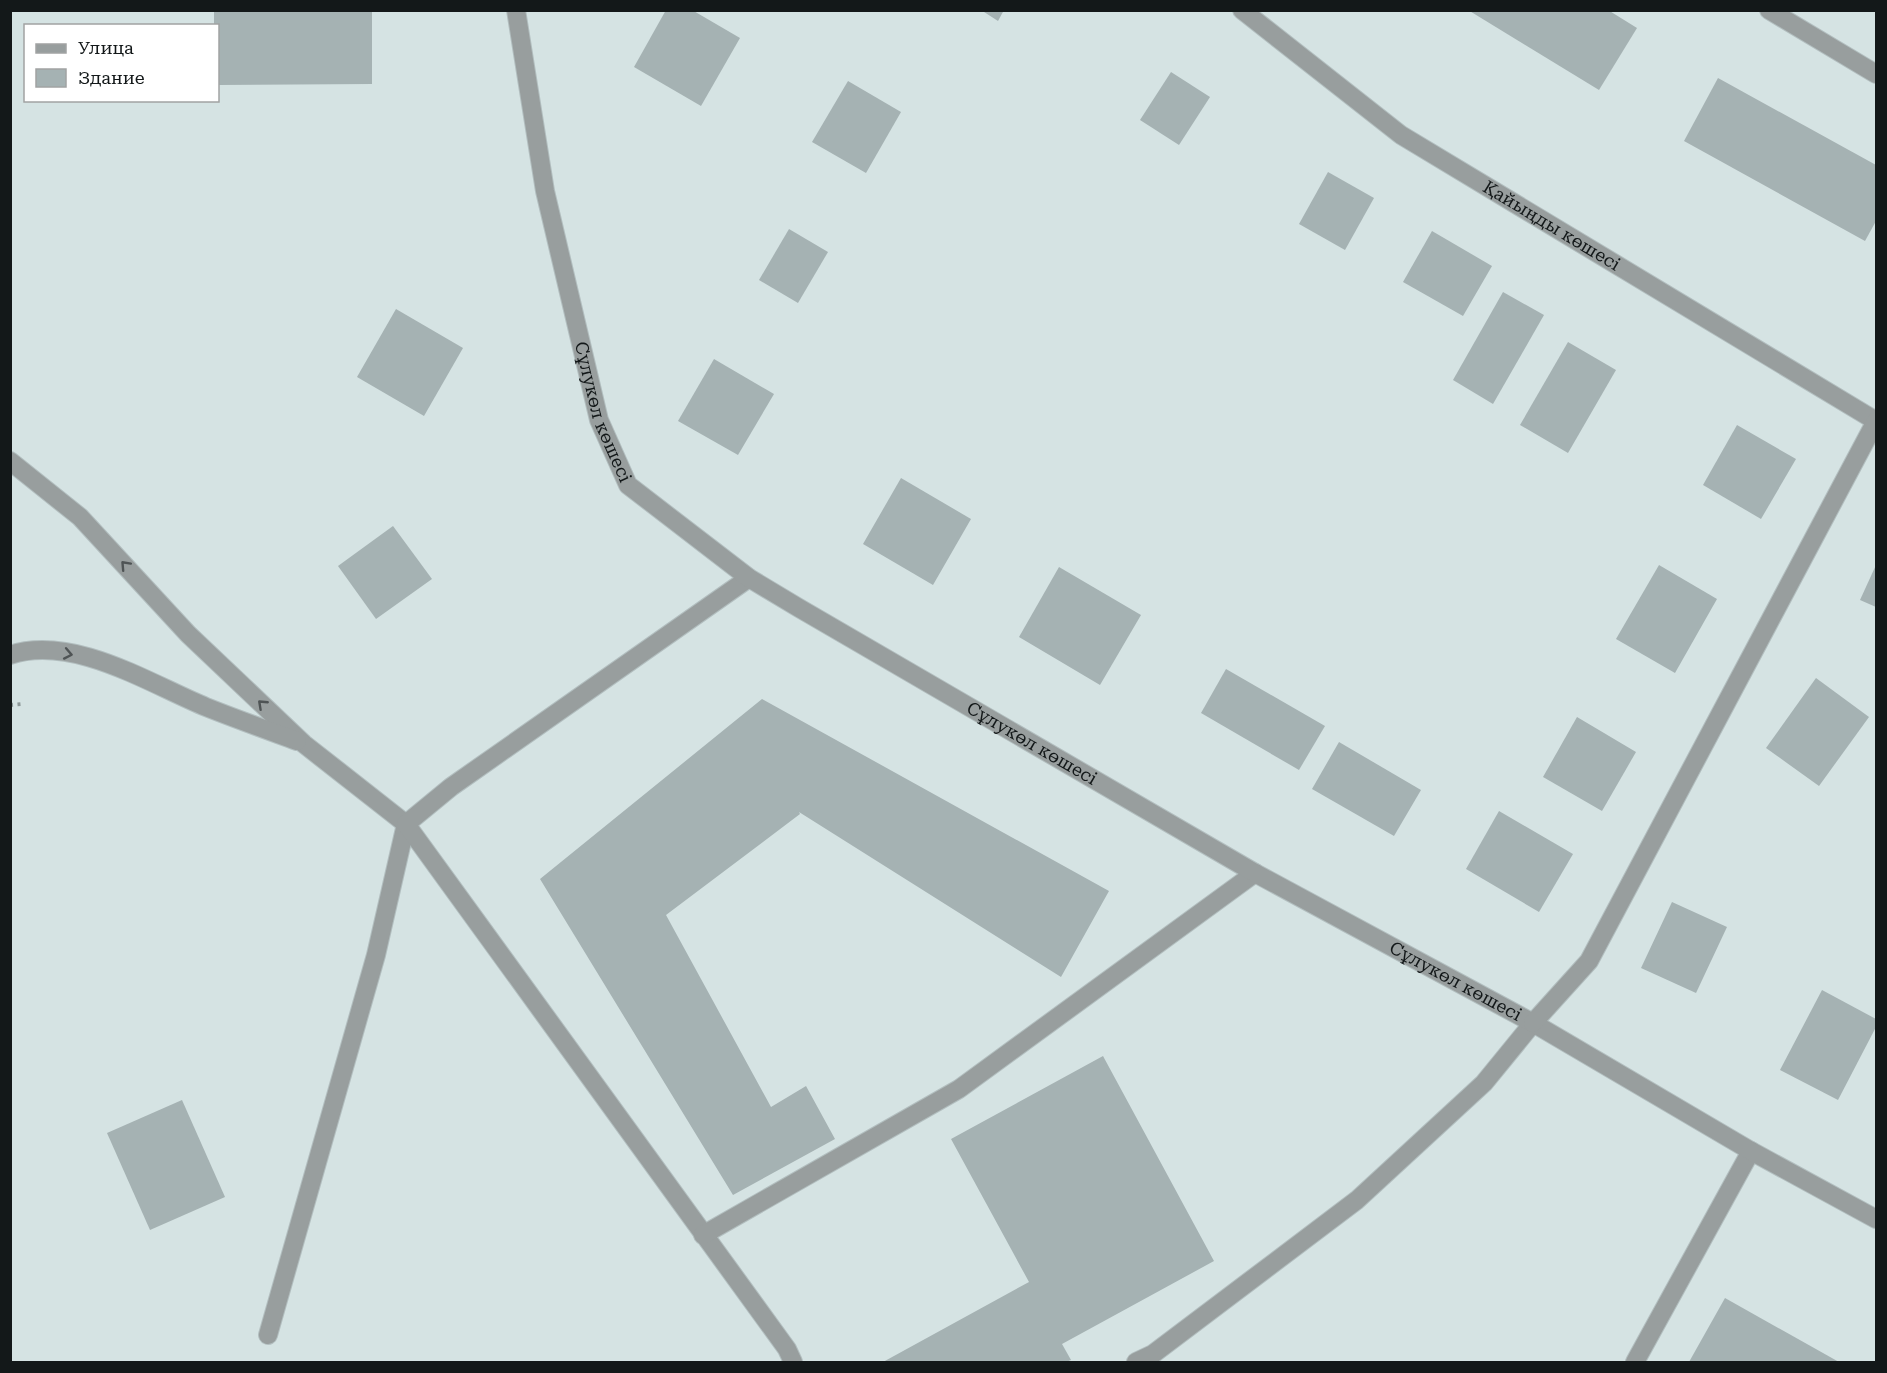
<svg xmlns="http://www.w3.org/2000/svg" width="1887" height="1373" font-family="'Roboto Serif',serif">
<style>
.building{fill:#a5b2b3}
.lines{fill:none;stroke-linecap:round;stroke-linejoin:round}
.lane-casing{stroke:#b2bebf;stroke-width:20}
.street-casing{stroke:#b2bebf;stroke-width:20}
.path{stroke:#8e9999;stroke-width:4;stroke-dasharray:3 4.5;stroke-linecap:butt}
.lane{stroke:#989e9e;stroke-width:18}
.street{stroke:#989e9e;stroke-width:18}
.oneway{stroke:#4f5455}
.labels{text-anchor:middle;stroke-width:6;stroke-linejoin:round;paint-order:stroke}
.street-label{font-size:18px;fill:#131819;stroke:#fff}
</style>
<rect width="100%" height="100%" fill="#d5e3e3"/>
<g class="building">
<polygon points="214,10 372,10 372,84 218,85 218,26 214,26"/>
<polygon points="666,10 692,10 740,38 701,106 634,67"/>
<polygon points="981,10 1004,10 998,21"/>
<polygon points="1468,10 1608,10 1637,28 1599,90"/>
<polygon points="1171,72 1210,97 1179,145 1140,120"/>
<polygon points="1718,78 1876,165 1876,221 1865,241 1684,141"/>
<polygon points="848,81 901,112 866,173 812,142"/>
<polygon points="1328,172 1374,198 1345,250 1299,224"/>
<polygon points="789,229 828,252 798,303 759,280"/>
<polygon points="1432,231 1492,266 1463,316 1403,282"/>
<polygon points="1503,292 1544,315 1493,404 1453,380"/>
<polygon points="396,309 463,348 424,416 357,377"/>
<polygon points="1568,342 1616,370 1568,453 1520,425"/>
<polygon points="714,359 774,394 738,455 678,421"/>
<polygon points="1737,425 1796,459 1761,519 1703,485"/>
<polygon points="901,478 971,519 933,585 863,544"/>
<polygon points="393,526 432,579 376,619 338,566"/>
<polygon points="1659,565 1717,599 1675,673 1616,639"/>
<polygon points="1876,565 1876,607 1860,600"/>
<polygon points="1059,567 1141,615 1100,685 1019,637"/>
<polygon points="1226,669 1325,726 1299,770 1201,713"/>
<polygon points="1816,678 1869,717 1819,786 1766,748"/>
<polygon points="762,699 1109,891 1061,977 799,812 800,814 666,915 771,1107 806,1086 835,1139 733,1195 540,879"/>
<polygon points="1577,717 1636,752 1602,811 1543,777"/>
<polygon points="1339,742 1421,790 1394,836 1312,789"/>
<polygon points="1499,811 1573,854 1539,912 1466,869"/>
<polygon points="1672,902 1727,927 1696,993 1641,968"/>
<polygon points="1822,990 1876,1019 1876,1027 1838,1100 1780,1070"/>
<polygon points="1103,1056 1214,1261 1062,1344 1071,1360 1066,1362 883,1362 1029,1282 951,1139"/>
<polygon points="182,1100 225,1197 150,1230 107,1133"/>
<polygon points="1725,1298 1839,1362 1689,1362"/>
</g>
<g class="lines">
<g class="lane-casing">
<g id="lane">
<polyline points="1769,10 1876,74"/>
<polyline points="10,461 80,517 188,634 304,744 406,824 376,955 268,1335"/>
<polyline points="749,578 451,787 406,824 787,1349 793,1362"/>
<path d="M10 655C73 634 150 684 206 707 236 719 267 730 297 741"/>
<polyline points="703,1235 959,1089 1255,873"/>
<polyline points="1136,1362 1153,1354 1357,1200 1484,1083 1533,1023"/>
<polyline points="1635,1362 1751,1151"/>
</g>
</g>
<g class="street-casing">
<g id="street">
<path id="s1" d="M516 10 545 191 599 420 628 485 749 578 799 608 1255 873 1533 1023 1751 1151 1876 1219"/>
<path id="s2" d="M1242 10 1401 135 1876 421"/>
<polyline points="1533,1023 1589,961 1876,421"/>
</g>
</g>
<polyline class="path" points="10,705 22,704"/>
<use href="#lane" class="lane"/>
<use href="#street" class="street"/>
</g>
<defs><path id="oneway-chevron" d="M-2-3.5L2.5 0L-2 3.5" fill="none" stroke-width="1.6" stroke-linecap="round" stroke-linejoin="round" transform="scale(1.5)"/></defs>
<g class="oneway">
<use href="#oneway-chevron" transform="translate(125 565) rotate(-133)"/>
<use href="#oneway-chevron" transform="translate(68 654) rotate(11)"/>
<use href="#oneway-chevron" transform="translate(262 704) rotate(-137)"/>
</g>
<g class="labels">
<g class="street-label">
<text dy="6" stroke="none"><textPath href="#s2" startOffset="378">Қайыңды көшесі</textPath></text>
<text dy="6" stroke="none"><textPath href="#s1" startOffset="412">Сұлукөл көшесі</textPath></text>
<text dy="6" stroke="none"><textPath href="#s1" startOffset="970">Сұлукөл көшесі</textPath></text>
<text dy="6" stroke="none"><textPath href="#s1" startOffset="1456">Сұлукөл көшесі</textPath></text>
</g>
</g>
<rect width="1887" height="1373" fill="none" stroke="#131819" stroke-width="24"/>
<rect x="24" y="24" width="195" height="78" fill="#ffffff" stroke="#a1a3a3" stroke-width="1.5"/>
<rect x="36" y="44" width="30" height="9" fill="#989e9e" stroke="#a1a3a3" stroke-width="1.5"/>
<text x="78" y="54" font-size="18" fill="#131819">Улица</text>
<rect x="36" y="69" width="30" height="18" fill="#a5b2b3" stroke="#a1a3a3" stroke-width="1.5"/>
<text x="78" y="84" font-size="18" fill="#131819">Здание</text>
</svg>
